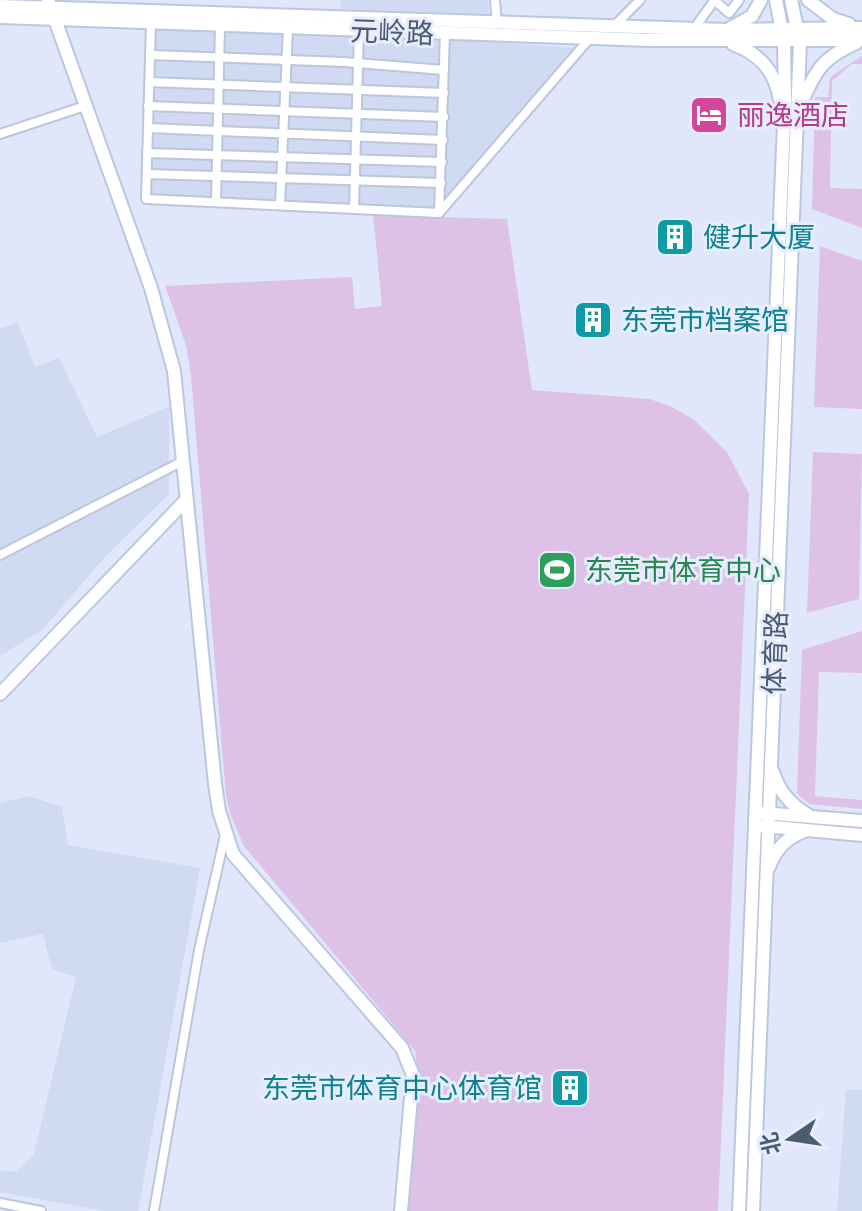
<svg xmlns="http://www.w3.org/2000/svg" width="862" height="1211" font-family="'Source Sans 3','Noto Sans SC',sans-serif">
<style>
.residential{fill:#d0daf2}
.green{fill:#dec1e7}
.lines{fill:none;stroke-linecap:round;stroke-linejoin:round}
.street-casing{stroke:#bcc6db;stroke-width:12}
.secondary-casing{stroke:#b9c8e0;stroke-width:16}
.street{stroke:#fff;stroke-width:8}
.secondary{stroke:#fff;stroke-width:12}
.labels{text-anchor:middle;stroke-width:6;stroke-linejoin:round;paint-order:stroke}
.street-label{font-size:28px;fill:#4a5c70;stroke:#e7ecfe}
.hotel-label{font-size:28px;fill:#b23c85;stroke:#e7ecfe;text-anchor:start}
.culture-label{font-size:28px;fill:#0d838f;stroke:#e7ecfe;text-anchor:start}
.leisure-label{font-size:28px;fill:#27864d;stroke:#e7ecfe;text-anchor:start}
</style>
<rect width="100%" height="100%" fill="#e1e7fb"/>
<g class="residential">
<polygon points="341,0 488,0 489,14 340,9"/>
<polygon points="151,22 564,47 579,48 439,213 146,199"/>
<polygon points="18,323 35,367 59,358 97,437 169,407 169,494 105,557 43,629 0,656 0,328"/>
<polygon points="29,796 62,807 68,845 200,868 138,1211 104,1211 0,1192 0,1170 17,1172 34,1154 76,977 52,969 43,934 0,943 0,803"/>
<polygon points="846,1090 862,1090 862,1211 837,1211"/>
</g>
<g class="green">
<polygon points="862,56 862,64 852,64 832,81 830,188 862,189 862,228 812,209 815,97 828,97 830,79 833,75"/>
<polygon points="373,215 507,219 532,390 650,399 672,407 693,419 727,452 749,494 718,1211 404,1211 419,1080 415,1051 244,846 232,819 226,797 191,376 186,345 165,286 352,277 355,309 382,306"/>
<polygon points="820,246 862,261 862,409 814,407"/>
<polygon points="813,452 862,454 859,599 807,613"/>
<polygon points="862,631 862,673 819,672 815,796 862,800 862,809 809,804 797,793 802,650"/>
</g>
<g class="lines">
<g class="street-casing">
<g id="street">
<polyline points="495,0 497,24"/>
<polyline points="714,0 729,13 739,0"/>
<polyline points="151,22 146,199 439,213 445,33"/>
<polyline points="698,23 714,1"/>
<polyline points="613,27 640,0"/>
<polyline points="150,55 344,62 444,70"/>
<polyline points="149,82 444,93"/>
<polyline points="148,106 444,117"/>
<polyline points="148,128 443,140"/>
<polyline points="0,134 85,106"/>
<polyline points="147,153 442,162"/>
<polyline points="147,174 441,183"/>
<polyline points="216,202 220,26"/>
<polyline points="280,205 288,29"/>
<polyline points="354,209 359,31"/>
<polyline points="440,212 590,38"/>
<polyline points="0,555 183,461"/>
<polyline points="0,1203 41,1211"/>
<polyline points="154,1211 199,950 225,835"/>
</g>
</g>
<g class="secondary-casing">
<g id="secondary">
<polyline points="48,0 151,288 174,371 215,784 219,811 233,854 402,1048 413,1075 401,1211"/>
<polyline points="808,0 833,19 849,24"/>
<polyline points="0,6 727,30 862,28"/>
<polyline points="0,17 650,40 862,40"/>
<polyline points="729,29 752,16 761,0"/>
<path d="M733 44C760 54 775 71 780 100"/>
<path d="M801 104C815 71 822 58 856 43"/>
<polyline points="0,694 186,500"/>
<path d="M773 772C779 792 791 805 808 815"/>
<polyline points="761,813 862,821"/>
<polyline points="761,826 862,835"/>
<path d="M769 867C775 850 787 837 805 831"/>
<polyline points="739,1211 785,99 784,42 776,0"/>
<polyline points="753,1211 800,42 791,0"/>
</g>
</g>
<use href="#street" class="street"/>
<use href="#secondary" class="secondary"/>
</g>
<defs>
<g id="hotel-square" transform="scale(2)"><rect x="-9" y="-9" width="18" height="18" rx="4" fill="#d1479c" stroke="#e7ecfe"/><path d="M-6-4.5h1.5V1H6V5H4.5V3h-9V5H-6ZM-4 0a1.8 1.8 0 1 1 3.6 0ZM.5 0V-2.5h3Q6-2.5 6 0Z" fill="#fff"/></g>
<g id="building-square" transform="scale(2)"><rect x="-9" y="-9" width="18" height="18" rx="4" fill="#0f9aa8" stroke="#e7ecfe"/><path d="M-4-6H4V6H1V3H-1V6H-4ZM-2.5-4.3h1.7v1.8h-1.7ZM.8-4.3h1.7v1.8H.8ZM-2.5-1h1.7V.8h-1.7ZM.8-1h1.7V.8H.8Z" fill="#fff"/></g>
<g id="stadium-square" transform="scale(2)"><rect x="-9" y="-9" width="18" height="18" rx="4" fill="#2e9e5b" stroke="#e7ecfe"/><path d="M0-5a6.5 5 0 1 0 0 10a6.5 5 0 1 0 0-10ZM-3.5-1.8h7v3.6h-7Z" fill="#fff"/></g>
</defs>
<g fill-rule="evenodd">
<use href="#hotel-square" x="709" y="115"/>
<use href="#building-square" x="675" y="237"/>
<use href="#building-square" x="593" y="320"/>
<use href="#stadium-square" x="557" y="570"/>
<use href="#building-square" x="570" y="1088"/>
</g>
<g class="labels">
<g class="street-label">
<text transform="translate(392 32) rotate(2)" y="10">元岭路</text>
<text transform="translate(775 653) rotate(-88)" y="10">体育路</text>
</g>
<g class="hotel-label">
<text x="737" y="125">丽逸酒店</text>
</g>
<g class="culture-label">
<text x="703" y="247">健升大厦</text>
<text x="621" y="330">东莞市档案馆</text>
<text x="542" y="1098" text-anchor="end">东莞市体育中心体育馆</text>
</g>
<g class="leisure-label">
<text x="585" y="580">东莞市体育中心</text>
</g>
</g>
<g transform="translate(790 1139) rotate(257)" stroke="#e7ecfe" stroke-width="6" paint-order="stroke">
<path d="M0-6L14 30L0 20L-14 30Z" fill="#4a5c70"/>
<text y="-12" font-size="22" font-weight="bold" text-anchor="middle" fill="#4a5c70">北</text>
</g>
</svg>
